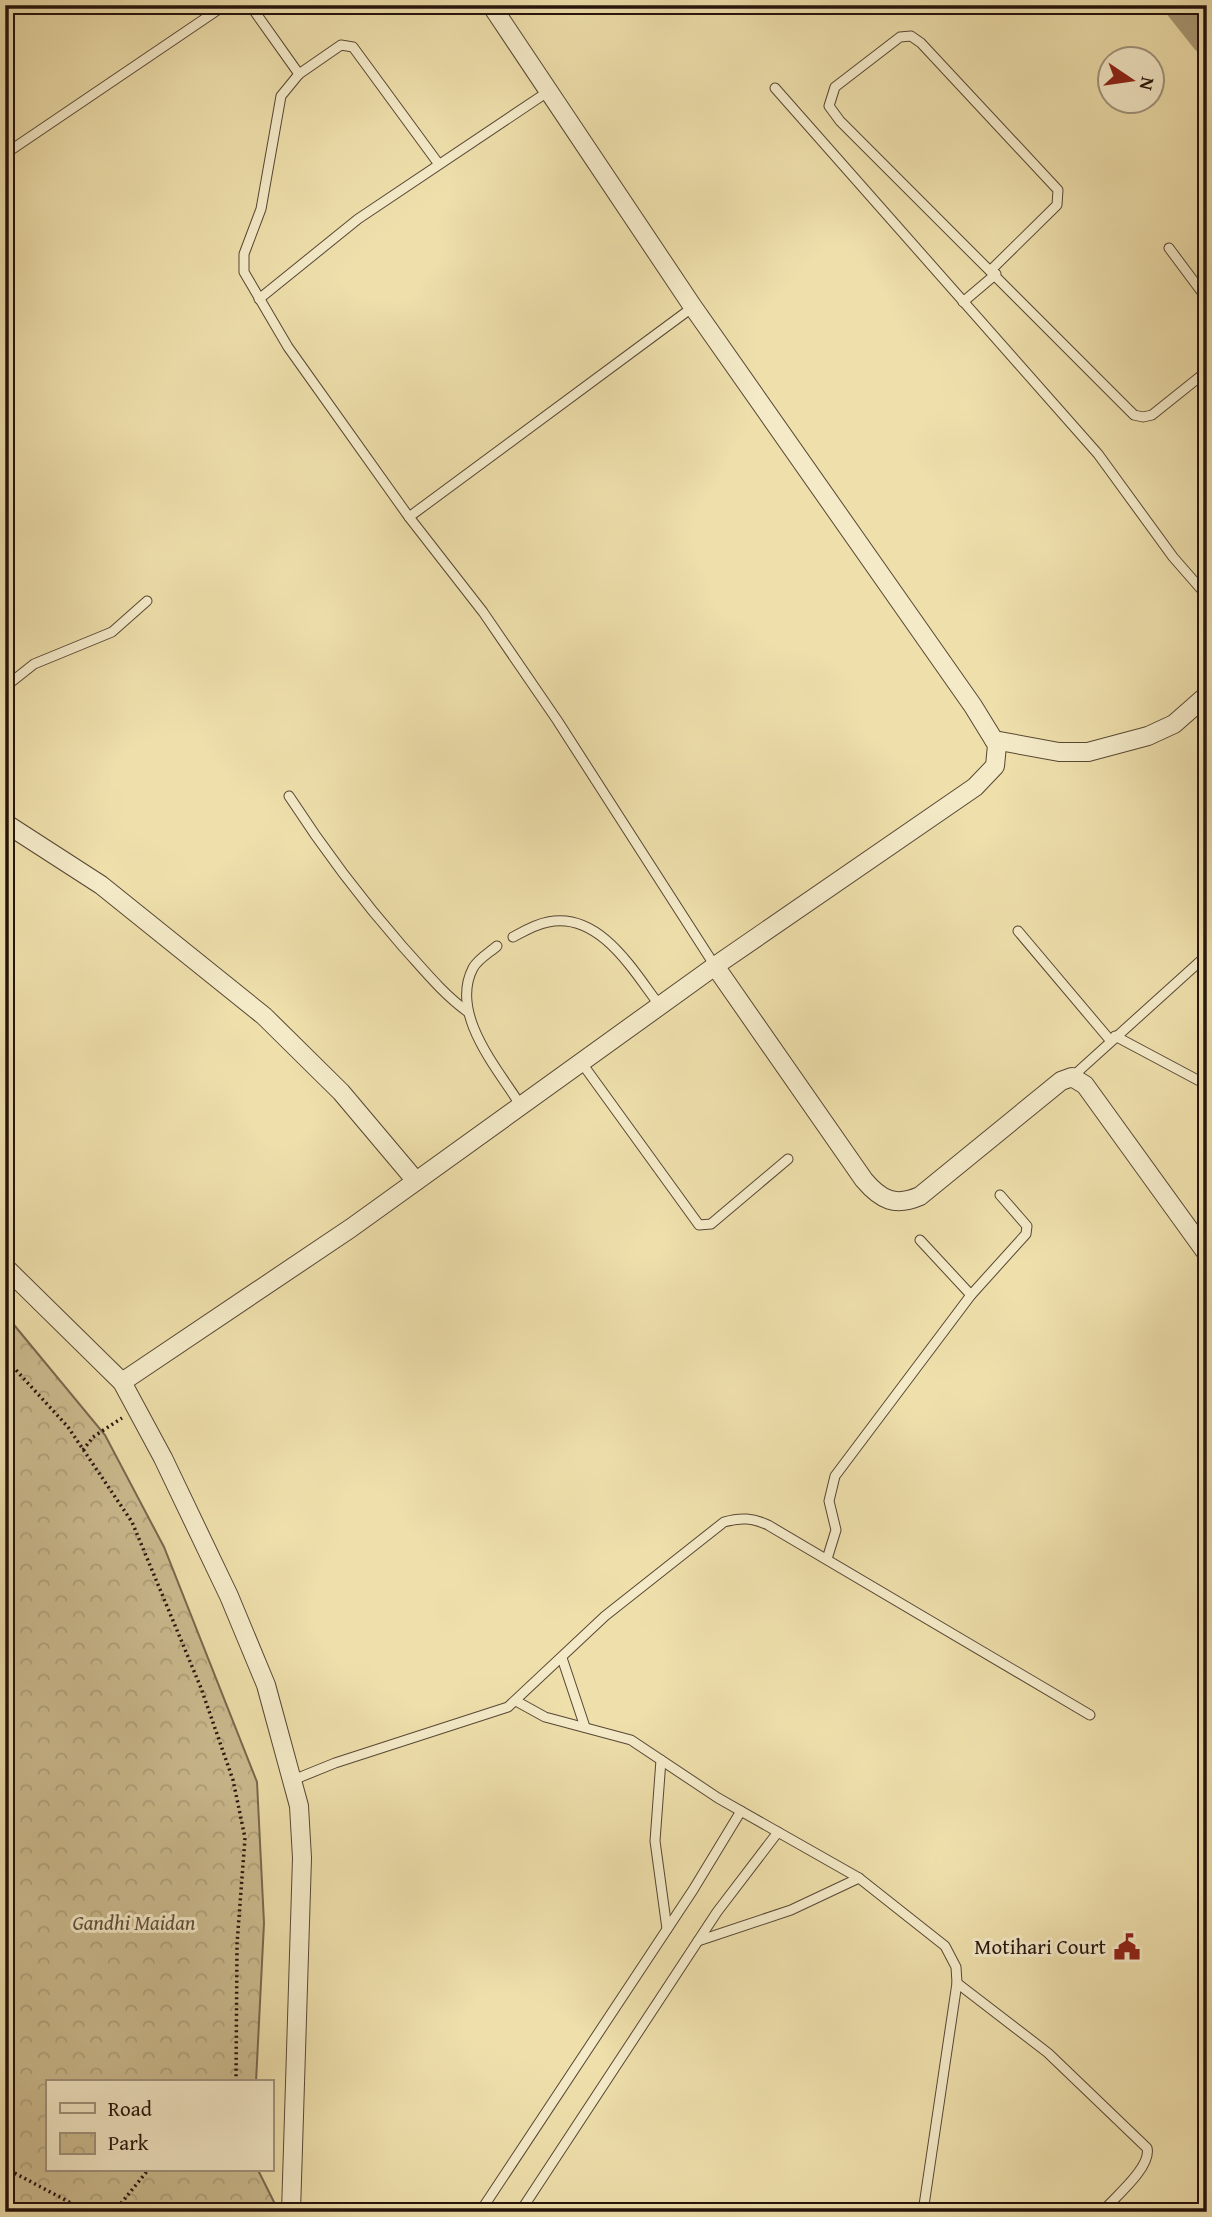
<svg xmlns="http://www.w3.org/2000/svg" width="1212" height="2217" font-family="'Gentium Book Plus',serif">
<style>
.park{fill:url(#park-crowns);stroke:#78684e;stroke-width:2}
.lines{fill:none;stroke-linecap:round;stroke-linejoin:round}
.river{stroke:#aa9a75;stroke-width:32}
.service-casing{stroke:#574734;stroke-width:11}
.minor-casing{stroke:#574734;stroke-width:20}
.path{stroke:#25140c;stroke-width:3.5;stroke-dasharray:2 3.5;stroke-linecap:butt}
.service{stroke:#f4eac8;stroke-width:9}
.minor{stroke:#f4eac8;stroke-width:18}
.labels{text-anchor:middle;stroke-width:6;stroke-linejoin:round;paint-order:stroke}
.park-label{font-size:21px;font-style:italic;fill:#5f4f3a;stroke:#f4eac8}
.poi-label{font-size:21px;fill:#25140c;stroke:#f4eac8;text-anchor:end}
</style>
<defs>
<pattern id="park-crowns" width="20" height="18" patternUnits="userSpaceOnUse" patternTransform="scale(1.75)"><rect width="20" height="18" fill="#ccbc90"/><path d="M2 6a3 3 0 1 1 6 0M12 15a3 3 0 1 1 6 0" fill="none" stroke="#afa17b"/></pattern>
</defs>
<rect width="100%" height="100%" fill="#eedfab"/>
<filter id="stains"><feTurbulence type="fractalNoise" baseFrequency=".00286" numOctaves="4"/><feColorMatrix values="0 0 0 0 .2 0 0 0 0 .09 0 0 0 0 .02 0 0 0 .5 -.17"/></filter>
<radialGradient id="worn" r=".72"><stop offset=".6" stop-color="#630" stop-opacity="0"/><stop offset="1" stop-color="#630" stop-opacity=".3"/></radialGradient>
<polygon class="park" points="5,1314 105,1435 164,1547 257,1782 264,1923 256,2082 47,2082 47,2170 258,2170 279,2212 18,2212 5,2204"/>
<g class="lines">
<polyline class="river" points="1180,5 1207,39"/>
<g class="service-casing">
<g id="service">
<polyline points="250,5 299,74"/>
<polyline points="775,88 1098,454 1173,557 1207,596"/>
<polyline points="5,154 225,5"/>
<polyline points="438,163 353,47 341,45 299,74 281,96 261,209 244,254 244,272 288,347 409,517 483,612 557,720 715,966"/>
<polyline points="1169,248 1207,299"/>
<polyline points="991,270 1057,205 1058,190 921,43 911,36 900,37 835,87 829,106 840,121 1134,415 1143,417 1152,415 1207,371"/>
<polyline points="259,299 358,219 549,91"/>
<polyline points="963,302 996,274"/>
<polyline points="409,517 693,307"/>
<polyline points="5,687 34,664 112,632 147,601"/>
<path d="M289 796C324 850 361 899 403 947 424 970 443 994 468 1012"/>
<polyline points="1018,931 1110,1040"/>
<path d="M513 937C524 931 536 924 548 922 600 911 634 972 660 1006"/>
<path d="M497 946C489 953 478 959 473 968 449 1014 498 1069 521 1106"/>
<polyline points="1115,1036 1207,1085"/>
<polyline points="581,1062 699,1225 711,1224 788,1159"/>
<polyline points="1072,1077 1207,955"/>
<polyline points="920,1240 971,1295"/>
<polyline points="827,1559 836,1530 829,1501 835,1476 971,1295 1026,1234 1027,1226 1000,1195"/>
<polyline points="562,1658 585,1727"/>
<polyline points="516,1701 545,1717 631,1740 718,1798 859,1878 945,1946 956,1967 957,1983 923,2212"/>
<polyline points="661,1760 655,1841 667,1929"/>
<path d="M293 1780 335 1763 508 1707 605 1616 724 1522C741 1517 753 1518 768 1525L1090 1715"/>
<polyline points="698,1941 791,1910 859,1878"/>
<path d="M957 1983 1048 2053 1147 2148C1152 2167 1114 2198 1102 2212"/>
<polyline points="480,2212 693,1890 741,1811"/>
<polyline points="520,2212 717,1912 778,1832"/>
</g>
</g>
<g class="minor-casing">
<g id="minor">
<polyline points="994,740 1059,752 1088,752 1148,736 1174,724 1207,695"/>
<polyline points="5,823 101,885 264,1016 341,1092 416,1181"/>
<path d="M715 966 864 1180C881 1200 895 1207 920 1196L1061 1081 1072 1077 1085 1085 1207 1254"/>
<polyline points="5,1267 122,1382 163,1458 229,1596 266,1685 299,1806 302,1858 291,2212"/>
<polyline points="122,1382 351,1228 715,966 975,787 995,766 997,745 973,706 693,307 491,5"/>
</g>
</g>
<g class="path">
<polyline points="5,1358 68,1427 132,1522 201,1688 233,1780 245,1838 237,1944 236,2082"/>
<polyline points="83,1450 93,1437 122,1418"/>
<polyline points="5,2168 88,2212"/>
<polyline points="114,2212 148,2170"/>
</g>
<use href="#service" class="service"/>
<use href="#minor" class="minor"/>
</g>
<defs>
<g id="civic-bare" transform="scale(2.1)"><path d="M-.6-6.5H3V-4.5H.6V-3L4-1V1h2V6H-6V1h2V-1L-.6-3ZM-1.2 2.5V6h2.4V2.5Z" fill="#8f2418" stroke="#f4eac8" stroke-width="2.5" paint-order="stroke"/></g>
</defs>
<g fill-rule="evenodd">
<use href="#civic-bare" x="1127" y="1947"/>
</g>
<g class="labels">
<g class="park-label">
<text x="134" y="1930">Gandhi Maidan</text>
</g>
<g class="poi-label">
<text x="1106" y="1954">Motihari Court</text>
</g>
</g>
<rect width="1212" height="2217" fill="none" stroke="#eedfab" stroke-width="28"/>
<rect x="7" y="7" width="1198" height="2203" fill="none" stroke="#25140c" stroke-width="3.5"/>
<rect x="14" y="14" width="1184" height="2189" fill="none" stroke="#25140c" stroke-width="2"/>
<rect x="46" y="2080" width="228" height="91" fill="#f4eac8" stroke="#a1947d" stroke-width="2"/>
<rect x="60" y="2103" width="35" height="10" fill="#f4eac8" stroke="#a1947d" stroke-width="2"/>
<text x="108" y="2116" font-size="21" fill="#25140c">Road</text>
<rect x="60" y="2133" width="35" height="21" fill="url(#park-crowns)" stroke="#a1947d" stroke-width="2"/>
<text x="108" y="2150" font-size="21" fill="#25140c">Park</text>
<g transform="translate(1131 80) rotate(103)"><circle r="33" fill="#f4eac8" stroke="#a1947d" stroke-width="2"/>
<path d="M0-5L12 26L0 18L-12 26Z" fill="#8f2418"/>
<text y="-10" font-size="19" font-weight="bold" text-anchor="middle" fill="#25140c">N</text>
</g>
<rect width="100%" height="100%" filter="url(#stains)"/>
<rect width="100%" height="100%" fill="url(#worn)"/>
</svg>
